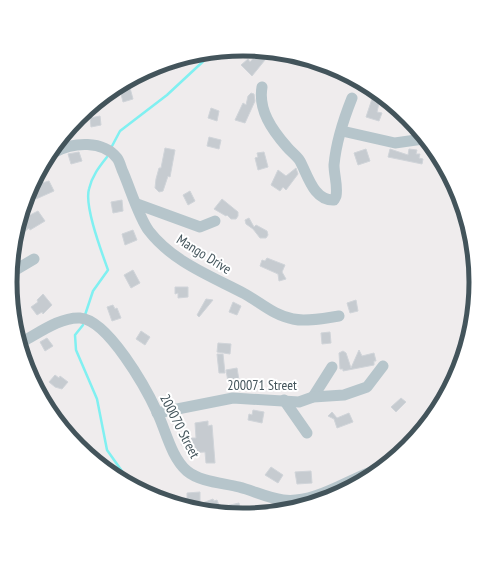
<svg xmlns="http://www.w3.org/2000/svg" width="486" height="563" font-family="'PT Sans Narrow',sans-serif">
<style>
.lines{fill:none;stroke-linecap:round;stroke-linejoin:round}
.stream{stroke:#80f0f1;stroke-width:2.5}
.building{fill:#c6cbd0;stroke:#d0d4d9}
.minor{stroke:#b6c5cb;stroke-width:11}
.labels{text-anchor:middle;stroke-width:4;stroke-linejoin:round;paint-order:stroke}
.street-label{font-size:14px;fill:#43545b;stroke:#fff}
.rim{fill:none;stroke:#43545b;stroke-width:5}
</style>
<rect width="100%" height="100%" fill="#efeced"/>
<g class="lines">
<g class="stream">
<polyline points="111,148 120,131 167,95 210,55"/>
<path d="M85 315 93 291 108 270C102 253 84 206 89 189 92 176 99 167 107 157"/>
<polyline points="83,325 75,335 76,350 97,399 107,450 124,474 137,485"/>
</g>
</g>
<g class="building">
<polygon points="257,54 265,60 252,76 241,65 248,59 250,62"/>
<polygon points="130,88 133,99 123,102 120,90"/>
<polygon points="251,93 254,94 255,101 245,123 235,120 243,103 246,105 248,96"/>
<polygon points="373,96 380,99 377,112 382,113 379,121 366,117"/>
<polygon points="211,108 219,111 217,121 208,118"/>
<polygon points="100,116 101,125 91,127 90,118"/>
<polygon points="209,137 221,140 219,149 207,146"/>
<polygon points="165,148 175,150 170,177 168,176 163,191 159,192 155,188 156,179 159,168 161,168"/>
<polygon points="366,149 370,161 358,165 354,153"/>
<polygon points="390,149 408,155 409,149 417,150 416,154 420,154 419,158 423,159 422,164 388,157"/>
<polygon points="79,152 82,161 71,164 68,154"/>
<polygon points="264,152 268,167 258,170 255,158 258,157 257,153"/>
<polygon points="296,168 298,174 286,190 283,187 280,191 271,185 278,170 286,176"/>
<polygon points="49,181 54,191 36,199 31,187 32,186"/>
<polygon points="190,191 195,201 188,205 183,195"/>
<polygon points="222,199 238,212 238,216 236,219 231,219 227,215 226,216 214,209"/>
<polygon points="122,200 123,211 113,213 111,202"/>
<polygon points="38,211 45,221 30,230 29,228 19,236 22,219"/>
<polygon points="249,218 254,227 256,225 267,231 268,235 266,238 260,238 253,229 246,224 245,220"/>
<polygon points="133,230 137,240 125,245 122,234"/>
<polygon points="267,258 285,265 282,272 286,279 279,281 278,274 260,266 262,260 265,261"/>
<polygon points="133,270 140,283 131,288 124,275"/>
<polygon points="175,287 188,287 188,297 178,298 178,293 175,294"/>
<polygon points="43,294 52,305 43,314 42,312 37,315 31,307 38,302 37,300"/>
<polygon points="206,299 213,300 199,317 197,315"/>
<polygon points="356,300 358,311 350,313 347,303"/>
<polygon points="233,302 241,306 237,315 229,312"/>
<polygon points="113,305 115,309 117,308 121,318 112,321 107,307"/>
<polygon points="141,331 150,337 145,345 136,339"/>
<polygon points="330,332 331,343 322,344 321,333"/>
<polygon points="47,338 53,346 45,351 40,342"/>
<polygon points="218,343 231,344 230,354 217,352"/>
<polygon points="359,350 362,356 374,353 376,361 374,361 374,365 343,371 343,369 340,369 339,353 343,351 346,353 351,368"/>
<polygon points="217,354 223,354 225,373 219,373"/>
<polygon points="237,368 239,380 228,382 226,370"/>
<polygon points="55,375 59,378 60,376 68,382 62,389 55,387 49,382"/>
<polygon points="401,398 406,402 396,412 391,407"/>
<polygon points="253,410 264,412 262,423 248,420 249,414 252,415"/>
<polygon points="332,412 337,418 349,413 353,422 337,428 334,419 328,416"/>
<polygon points="208,421 208,426 212,425 215,463 206,463 205,452 187,453 186,444 181,445 185,438 196,438 195,423"/>
<polygon points="271,467 283,475 278,483 265,475"/>
<polygon points="311,471 312,483 297,484 295,472"/>
<polygon points="200,492 200,504 213,499 214,501 217,500 221,510 190,504 190,499 187,499 187,493"/>
<polygon points="239,503 241,514 227,511 226,506"/>
</g>
<g class="lines">
<g class="minor">
<path d="M262 87C258 110 272 130 287 147 291 152 297 156 300 161 308 176 314 201 334 200L336 196C338 186 334 175 334 165 336 142 344 118 352 98"/>
<polyline points="406,116 411,121"/>
<polyline points="342,131 395,143 423,139"/>
<path d="M55 152C73 142 103 140 117 158 120 162 121 168 123 172 130 188 139 218 149 231 173 262 211 276 245 294 261 303 275 316 293 319 307 322 325 318 339 316"/>
<polyline points="137,204 200,227 215,221"/>
<polyline points="12,272 34,259"/>
<path d="M22 342C39 333 60 317 80 318 108 320 146 388 157 412 166 431 171 457 187 471 200 482 224 483 239 487 254 491 268 498 283 500 311 504 343 483 368 473"/>
<polyline points="313,397 332,367"/>
<polyline points="284,400 307,433"/>
<polyline points="157,413 233,398 299,402 313,397 344,395 367,387 383,366"/>
</g>
</g>
<g class="labels">
<g class="street-label">
<text transform="translate(204 254) rotate(32)" y="5">Mango Drive</text>
<text x="262" y="390">200071 Street</text>
<text transform="translate(180 426) rotate(63)" y="5">200070 Street</text>
</g>
</g>
<path d="M0 0H486V563H0ZM17 282a226 226 0 1 1 452 0a226 226 0 1 1-452 0Z" fill="#fff" fill-rule="evenodd"/>
<path class="rim" d="M17 282a226 226 0 1 1 452 0a226 226 0 1 1-452 0Z"/>
</svg>
